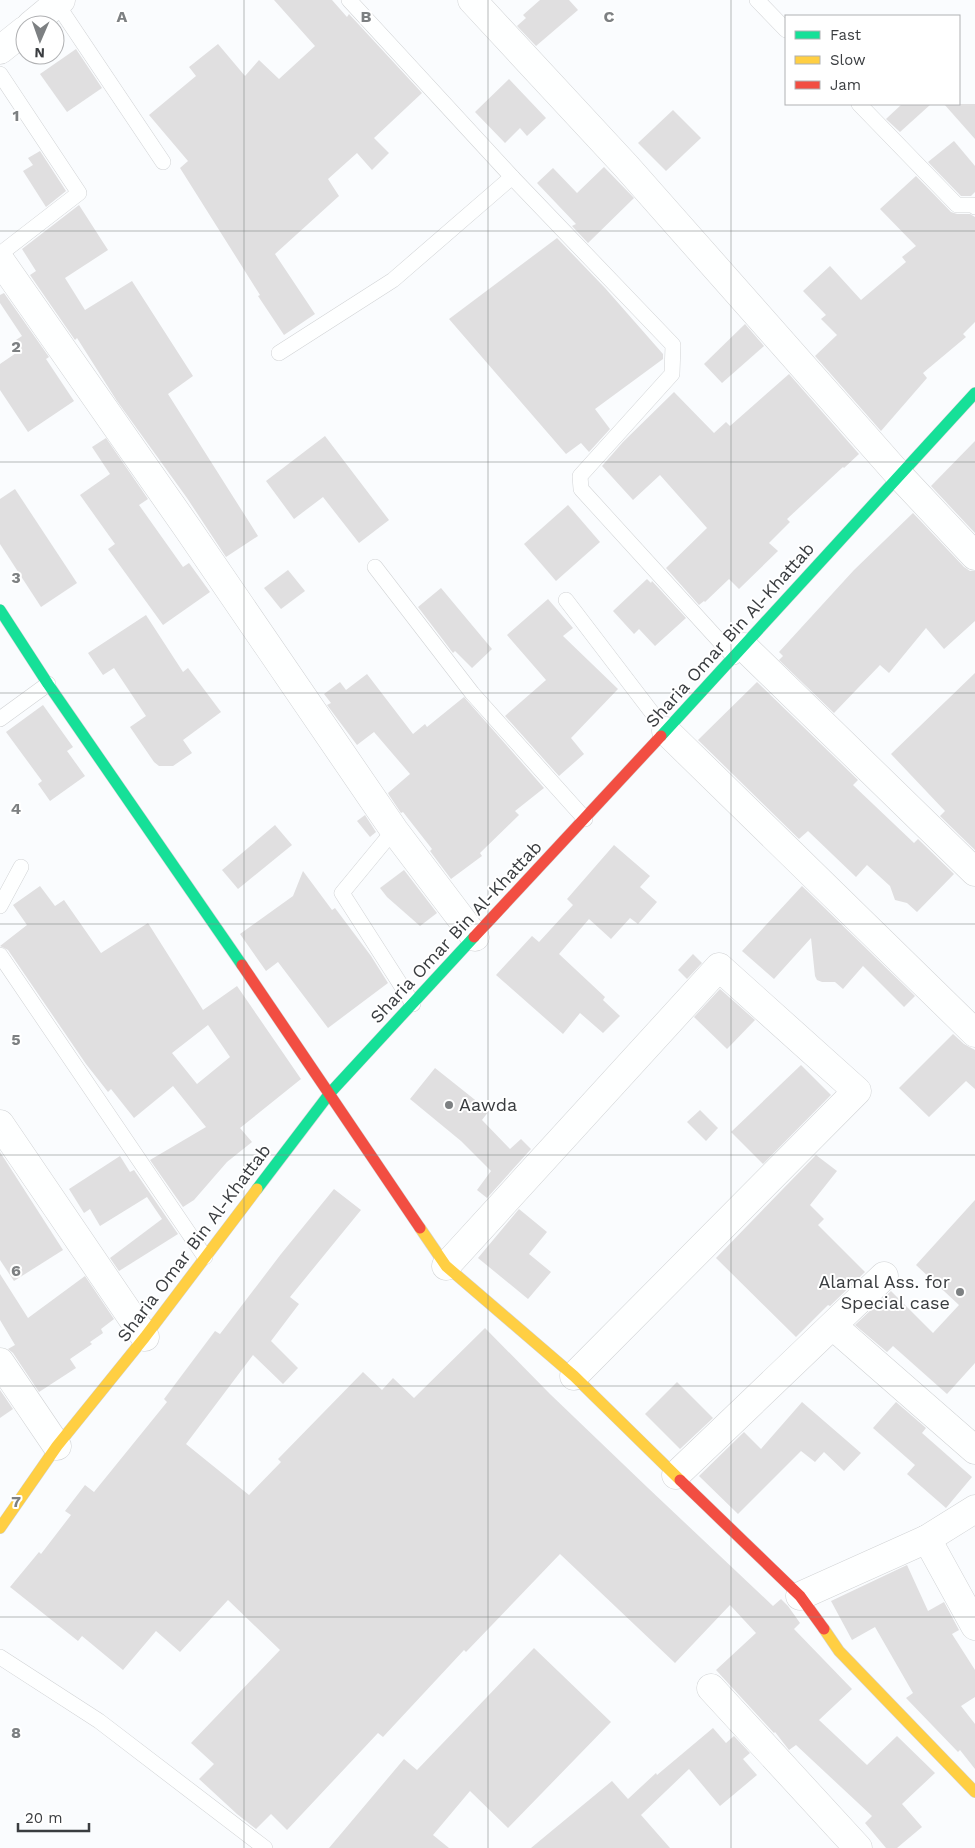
<svg xmlns="http://www.w3.org/2000/svg" width="975" height="1848" font-family="'Work Sans',sans-serif">
<style>
.building{fill:#e0dfe0;fill-rule:evenodd}
.lines{fill:none;stroke-linecap:round;stroke-linejoin:round}
.lane-casing{stroke:#d1d3d5;stroke-width:16}
.street-casing{stroke:#d1d3d5;stroke-width:29}
.fast-casing{stroke:#d1d3d5;stroke-width:12}
.slow-casing{stroke:#d1d3d5;stroke-width:12}
.jam-casing{stroke:#d1d3d5;stroke-width:12}
.lane{stroke:#feffff;stroke-width:15}
.street{stroke:#feffff;stroke-width:28}
.fast{stroke:#16e098;stroke-width:11}
.slow{stroke:#ffcf43;stroke-width:11}
.jam{stroke:#f24e42;stroke-width:11}
.grid{fill:none;stroke:#7d8082;stroke-width:1;stroke-opacity:0.55}
.poi-dot{fill:#7d8082;stroke:#fff;stroke-width:2}
.labels{text-anchor:middle;stroke-width:4;stroke-linejoin:round;paint-order:stroke}
.street-label{font-size:18px;fill:#3a3d40;stroke:#fff}
.poi-label{font-size:18px;fill:#3a3d40;stroke:#fff;text-anchor:start}
.grid-label{font-size:16px;text-anchor:middle;font-weight:bold;fill:#7d8082;stroke:#fff;stroke-width:4;stroke-linejoin:round;paint-order:stroke}
</style>
<rect width="100%" height="100%" fill="#fafcfe"/>
<g class="building">
<polygon points="274,0 332,0 347,17 349,14 422,93 374,138 389,153 372,170 357,153 328,179 339,196 275,254 315,314 284,335 258,296 260,295 180,168 188,161 149,115 196,76 189,67 218,44 245,76 259,60 279,79 315,46"/>
<polygon points="540,0 569,0 578,10 536,46 517,26 526,18 523,15"/>
<polygon points="76,49 102,88 67,112 40,74"/>
<polygon points="509,79 546,118 527,136 520,128 505,143 475,112"/>
<polygon points="902,104 931,104 900,132 886,119"/>
<polygon points="944,104 975,104 975,139"/>
<polygon points="673,110 701,138 666,171 638,143"/>
<polygon points="954,141 975,166 975,192 971,196 961,196 928,162"/>
<polygon points="40,151 66,191 46,207 23,171 33,165 28,158"/>
<polygon points="604,167 634,198 588,243 572,226 576,224 537,183 553,168 577,193"/>
<polygon points="916,176 951,212 957,214 970,214 975,217 975,322 963,334 966,337 923,373 927,378 881,431 815,356 837,335 821,319 826,315 803,291 830,266 861,300 906,262 902,257 916,246 880,209"/>
<polygon points="79,205 108,250 65,278 85,310 132,281 193,376 168,394 258,536 226,557 187,498 117,401 77,338 75,340 30,275 36,271 22,249"/>
<polygon points="557,238 605,288 663,354 663,359 595,409 610,429 589,452 581,443 566,454 449,319"/>
<polygon points="4,293 49,357 46,359 74,401 28,432 0,390 0,364 19,351 13,342 22,336 0,303 0,295"/>
<polygon points="745,324 764,346 722,383 704,364"/>
<polygon points="789,374 859,454 844,468 843,467 787,519 790,522 769,543 778,551 739,589 729,579 705,602 704,601 699,605 666,568 707,528 660,475 633,500 602,466 623,442 674,392 714,433 726,422 730,426"/>
<polygon points="325,436 389,520 359,543 323,497 294,519 266,481"/>
<polygon points="106,438 148,499 139,505 183,567 189,563 210,592 163,625 108,549 115,544 80,495 110,474 92,447"/>
<polygon points="975,441 975,533 931,486"/>
<polygon points="15,489 77,583 41,607 0,544 0,499"/>
<polygon points="568,505 600,542 556,581 524,544"/>
<polygon points="913,513 964,567 970,571 975,571 975,621 944,649 926,628 889,673 880,665 834,713 779,660 783,656 779,652 854,570"/>
<polygon points="288,570 305,591 281,609 264,588"/>
<polygon points="647,579 651,583 652,581 686,618 655,646 639,629 634,634 613,611"/>
<polygon points="441,588 492,649 472,668 455,651 453,653 418,607"/>
<polygon points="548,599 573,628 563,636 618,689 571,738 584,754 559,776 505,716 546,680 507,635"/>
<polygon points="146,615 183,672 188,668 221,712 183,740 192,753 173,766 159,766 154,762 130,727 146,716 114,668 103,675 88,653"/>
<polygon points="975,673 975,850 940,816 945,811 891,754"/>
<polygon points="367,674 413,734 425,724 427,727 464,697 544,788 515,811 519,815 480,853 482,856 451,879 430,851 432,849 403,812 401,813 389,795 388,793 410,774 374,732 357,745 327,705 331,703 324,694 340,682 346,690"/>
<polygon points="757,682 858,780 853,785 914,843 918,839 954,874 917,912 907,903 895,900 890,886 867,865 856,877 808,831 799,839 698,740"/>
<polygon points="43,705 73,747 67,751 85,776 50,801 38,784 42,781 6,732"/>
<polygon points="365,815 376,832 370,837 357,821"/>
<polygon points="275,825 292,845 238,889 222,870"/>
<polygon points="614,845 650,876 640,887 657,902 638,924 630,918 611,939 589,919 559,954 605,997 603,1000 620,1016 603,1033 580,1013 563,1034 496,975 532,936 539,942 573,905 567,899"/>
<polygon points="404,870 437,913 420,926 387,897 380,888"/>
<polygon points="303,871 332,910 335,908 371,956 388,983 328,1028 278,962 266,971 240,934 293,896"/>
<path d="M40 886 55 906 64 900 101 953 148 923 203 1010 237 986 301 1079 240 1128 252 1142 227 1162 194 1200 183 1207 150 1160 206 1127 173 1086 134 1118 111 1089 108 1092 86 1064 8 950 0 946 27 925 13 905ZM208 1025 230 1057 197 1084 172 1053Z"/>
<polygon points="802,886 915,996 904,1007 863,966 843,989 835,982 822,982 817,980 815,976 811,938 774,979 742,951"/>
<polygon points="693,954 702,963 687,979 678,970"/>
<polygon points="720,989 755,1020 727,1049 694,1017"/>
<polygon points="953,1034 964,1044 975,1050 975,1089 966,1081 929,1117 899,1088"/>
<polygon points="801,1065 831,1095 763,1164 731,1132"/>
<polygon points="435,1068 489,1111 482,1120 510,1149 521,1139 531,1149 487,1198 477,1190 491,1171 461,1141 410,1099"/>
<polygon points="700,1110 718,1128 706,1141 687,1122"/>
<polygon points="0,1152 63,1250 14,1281 0,1260"/>
<polygon points="816,1155 837,1171 810,1205 824,1219 818,1225 865,1272 830,1306 828,1305 796,1337 716,1258"/>
<polygon points="120,1156 130,1172 134,1170 178,1234 119,1271 110,1258 162,1219 147,1197 100,1226 90,1209 84,1213 69,1189"/>
<polygon points="334,1189 361,1210 290,1297 299,1304 271,1341 298,1368 283,1384 253,1355 186,1444 249,1495 281,1462 278,1459 363,1372 382,1390 393,1378 414,1398 485,1328 550,1394 647,1487 773,1606 781,1599 788,1606 800,1623 794,1629 852,1689 819,1720 867,1765 897,1736 935,1773 902,1804 922,1827 897,1848 886,1848 865,1823 872,1816 796,1745 789,1750 775,1732 774,1733 716,1670 756,1633 730,1605 675,1663 560,1554 466,1652 464,1650 383,1737 378,1733 287,1830 271,1814 256,1829 237,1814 199,1779 214,1764 191,1743 280,1650 228,1600 180,1652 156,1631 123,1670 82,1636 78,1641 10,1587 39,1552 41,1554 71,1515 65,1511 85,1485 94,1492 167,1402 164,1399 215,1331 220,1334 281,1254"/>
<polygon points="975,1200 975,1363 947,1394 893,1346 887,1352 855,1325 891,1291 933,1333 959,1305 916,1265"/>
<polygon points="519,1209 547,1232 529,1254 551,1272 528,1299 478,1258"/>
<polygon points="0,1274 28,1318 85,1276 114,1319 101,1329 103,1333 90,1342 92,1344 70,1359 76,1368 39,1392 13,1353 8,1349 15,1345 0,1320"/>
<polygon points="677,1382 713,1418 680,1449 645,1414"/>
<polygon points="0,1390 13,1409 0,1418"/>
<polygon points="802,1402 861,1453 844,1471 824,1452 815,1462 801,1451 738,1514 699,1476 744,1432 761,1449"/>
<polygon points="896,1402 926,1428 922,1433 972,1477 946,1508 907,1474 915,1465 873,1428"/>
<polygon points="907,1565 928,1611 944,1602 959,1630 952,1634 975,1670 975,1697 961,1706 975,1724 975,1769 960,1750 958,1752 906,1698 913,1693 875,1627 852,1640 831,1601"/>
<polygon points="534,1648 611,1722 508,1828 470,1791 433,1835 449,1848 329,1848 404,1759 417,1770"/>
<polygon points="713,1728 726,1743 734,1736 750,1753 743,1759 757,1775 720,1806 689,1769 641,1815 670,1848 531,1848 612,1781 628,1799 656,1773 657,1775"/>
</g>
<g class="lines">
<g class="lane-casing">
<g id="lane">
<polyline points="349,0 512,177 673,345 672,374 580,476 581,489 734,657"/>
<polyline points="757,0 786,30"/>
<polyline points="57,4 163,162"/>
<polyline points="0,74 79,193 0,254"/>
<polyline points="859,104 957,205 973,205 975,207"/>
<polyline points="279,353 393,280 512,177"/>
<polyline points="375,567 472,693 585,819"/>
<polyline points="566,600 666,731"/>
<polyline points="0,719 48,684"/>
<polyline points="394,830 342,893 413,1004"/>
<polyline points="0,906 21,867"/>
<polyline points="0,955 205,1257"/>
<polyline points="0,1657 99,1721 265,1848"/>
</g>
</g>
<g class="street-casing">
<g id="street">
<polyline points="472,0 626,166 899,475 975,556"/>
<polyline points="31,25 61,0"/>
<polyline points="0,50 25,30"/>
<polyline points="0,260 188,529 394,830 475,937"/>
<polyline points="744,647 975,872"/>
<polyline points="666,731 975,1033"/>
<polyline points="0,1124 145,1337"/>
<polyline points="446,1266 719,967 857,1091 574,1376"/>
<polyline points="833,1326 975,1450"/>
<polyline points="0,1362 57,1446"/>
<polyline points="676,1475 884,1276"/>
<polyline points="927,1539 975,1626"/>
<polyline points="800,1596 927,1539 975,1509"/>
<polyline points="711,1688 858,1848"/>
</g>
</g>
<g class="fast-casing">
<g id="fast">
<polyline points="0,610 48,684 242,965"/>
<polyline points="661,736 975,393"/>
<polyline points="257,1189 330,1093 474,937"/>
</g>
</g>
<g class="slow-casing">
<g id="slow">
<polyline points="420,1228 446,1266 574,1376 680,1480"/>
<polyline points="0,1528 57,1446 145,1337 257,1189"/>
<polyline points="824,1629 839,1651 975,1792"/>
</g>
</g>
<g class="jam-casing">
<g id="jam">
<polyline points="474,937 661,736"/>
<polyline points="242,965 420,1228"/>
<polyline points="680,1480 800,1596 824,1629"/>
</g>
</g>
<use href="#lane" class="lane"/>
<use href="#street" class="street"/>
<use href="#fast" class="fast"/>
<use href="#slow" class="slow"/>
<use href="#jam" class="jam"/>
</g>
<path class="grid" d="M244 0V1848M488 0V1848M731 0V1848M0 231H975M0 462H975M0 693H975M0 924H975M0 1155H975M0 1386H975M0 1617H975"/>
<g class="poi-dot">
<circle cx="449" cy="1105" r="5"/>
<circle cx="960" cy="1292" r="5"/>
</g>
<g class="labels">
<g class="street-label">
<text transform="translate(730 635) rotate(-48)" y="6">Sharia Omar Bin Al-Khattab</text>
<text transform="translate(456 932) rotate(-47)" y="6">Sharia Omar Bin Al-Khattab</text>
<text transform="translate(194 1243) rotate(-53)" y="6">Sharia Omar Bin Al-Khattab</text>
</g>
<g class="poi-label">
<text x="459" y="1111">Aawda</text>
<text x="950" y="1288" text-anchor="end">Alamal Ass. for<tspan x="950" dy="21">Special case</tspan></text>
</g>
</g>
<g class="grid-label">
<text x="122" y="22">A</text>
<text x="366" y="22">B</text>
<text x="609" y="22">C</text>
<text x="16" y="121">1</text>
<text x="16" y="352">2</text>
<text x="16" y="583">3</text>
<text x="16" y="814">4</text>
<text x="16" y="1045">5</text>
<text x="16" y="1276">6</text>
<text x="16" y="1507">7</text>
<text x="16" y="1738">8</text>
</g>
<rect x="785" y="15" width="175" height="90" fill="#ffffff" stroke="#b0b1b3"/>
<rect x="795" y="31" width="25" height="8" fill="#16e098" stroke="#b0b1b3"/>
<text x="830" y="40" font-size="15" fill="#3a3d40">Fast</text>
<rect x="795" y="56" width="25" height="8" fill="#ffcf43" stroke="#b0b1b3"/>
<text x="830" y="65" font-size="15" fill="#3a3d40">Slow</text>
<rect x="795" y="81" width="25" height="8" fill="#f24e42" stroke="#b0b1b3"/>
<text x="830" y="90" font-size="15" fill="#3a3d40">Jam</text>
<g transform="translate(40 40) rotate(182)"><circle r="24" fill="#ffffff" stroke="#b0b1b3"/>
<path d="M0-4L9 19L0 12L-9 19Z" fill="#7d8082"/>
<text y="-8" font-size="14" font-weight="bold" text-anchor="middle" fill="#3a3d40">N</text>
</g>
<path d="M18 1823v8h71v-8" fill="none" stroke="#3a3d40" stroke-width="2.5"/>
<text x="25" y="1823" font-size="15" fill="#3a3d40" stroke="#ffffff" stroke-width="4" paint-order="stroke">20 m</text>
</svg>
